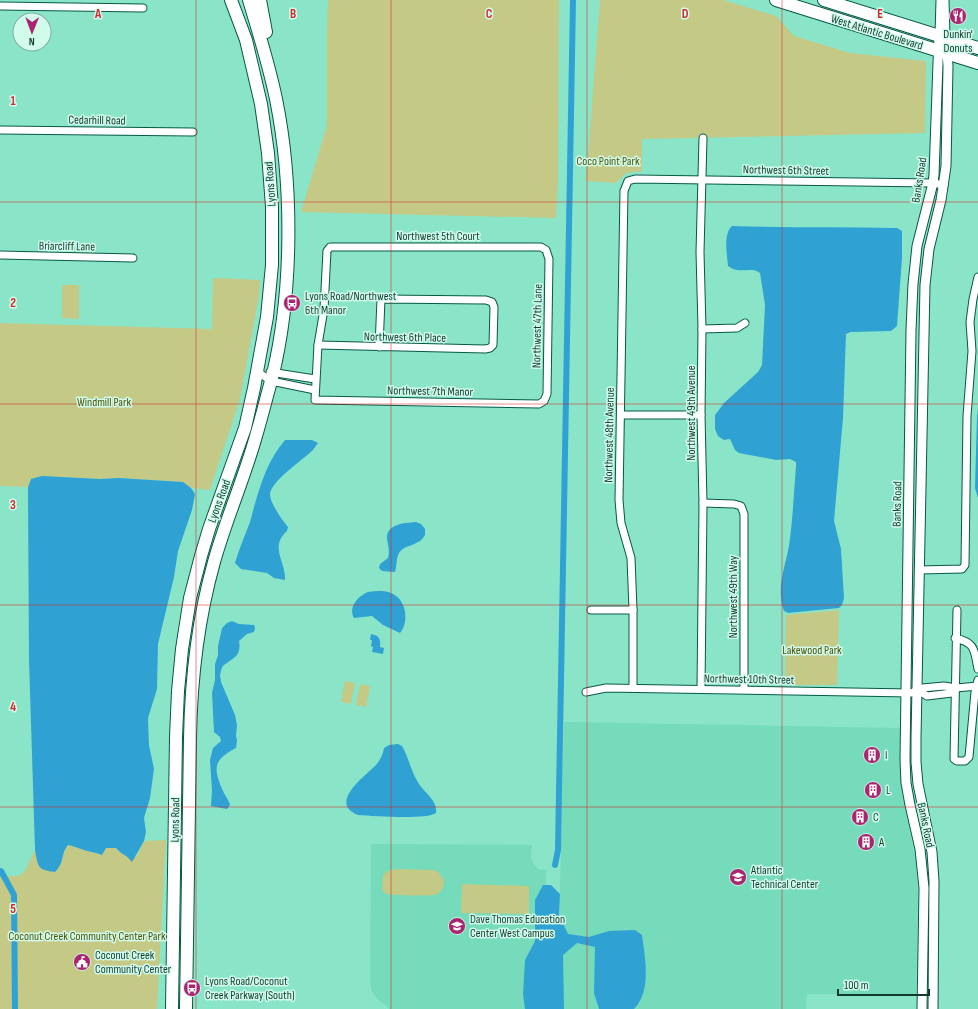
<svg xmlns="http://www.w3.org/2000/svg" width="978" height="1009" font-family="'Sofia Sans Condensed',sans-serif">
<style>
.built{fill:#75dbbb}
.green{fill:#c4c986}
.water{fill:#2fa2d3}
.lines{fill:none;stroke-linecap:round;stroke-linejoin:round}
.canal{stroke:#2fa2d3;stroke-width:6}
.minor-casing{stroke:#075846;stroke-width:9}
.tertiary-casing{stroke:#075846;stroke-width:11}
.primary-casing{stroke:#075846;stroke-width:14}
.minor{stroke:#fff;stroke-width:7}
.tertiary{stroke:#fff;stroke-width:9}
.primary{stroke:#fff;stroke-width:12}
.grid{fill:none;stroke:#d62828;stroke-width:1;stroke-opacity:0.55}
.labels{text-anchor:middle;stroke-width:3;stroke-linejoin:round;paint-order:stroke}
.street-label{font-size:12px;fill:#133a2f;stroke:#d1fcec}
.poi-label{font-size:12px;fill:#133a2f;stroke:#d1fcec;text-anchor:start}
.park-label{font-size:12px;fill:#505205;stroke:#d1fcec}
.grid-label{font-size:13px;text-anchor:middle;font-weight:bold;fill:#d62828;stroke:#d1fcec;stroke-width:3;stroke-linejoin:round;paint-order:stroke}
</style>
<rect width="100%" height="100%" fill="#8ae5c8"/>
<g class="built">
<polygon points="564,722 900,728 900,765 902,795 916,861 918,894 916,995 807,994 806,1009 557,1009"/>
<polygon points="371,844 532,845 531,857 533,863 538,869 546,870 542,1009 389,1009 386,1005 379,1001 372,992 370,982"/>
</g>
<g class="green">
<polygon points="328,0 559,0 558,180 556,218 301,212 327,125 327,31"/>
<polygon points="600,0 723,0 776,16 794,36 850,53 926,61 925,133 642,139 642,171 626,173 616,183 586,181"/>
<polygon points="213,278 260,280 259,296 240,399 210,490 191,488 183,482 119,478 100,479 42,476 31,479 28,487 0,486 0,323 212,329"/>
<polygon points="62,285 79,285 79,319 62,318"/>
<polygon points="839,610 837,685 785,685 786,615"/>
<polygon points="345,681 355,683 351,704 341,702"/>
<polygon points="360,684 370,686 366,707 356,705"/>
<path d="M166 840 157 1009H0V876H19L25 871 35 850 37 860 55 872C64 863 61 855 68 845 73 846 76 847 81 849 88 852 95 852 102 855L106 848H116C122 855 128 855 137 856L144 841Z"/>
<path d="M397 869 433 870 438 872 444 880C444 886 442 891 437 894 430 897 396 895 386 894L382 890 383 875 388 871Z"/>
<polygon points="462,884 529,886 529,914 461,913"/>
</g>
<g class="water">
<path d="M732 226C787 228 842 227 897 228L902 231V258L897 326 891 331 851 332 846 334 843 418 834 521 841 549 844 598 842 605 839 608 788 613 784 611C775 586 787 564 790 539 793 515 794 490 796 466V462L790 459 776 460 739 453 735 450 730 439 724 440 718 436 715 429V415L724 403 758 372 762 365 765 305 760 273C751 266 739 275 728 266 727 254 723 234 732 226Z"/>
<polygon points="978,409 978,498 975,488 977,416"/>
<path d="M285 440H312L318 443 313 450C304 459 271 481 270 494 270 503 282 520 288 527L287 531C269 547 286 562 285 580L274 578 267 573 241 569 235 563C239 549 245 535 250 522 258 493 265 463 285 440Z"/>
<path d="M42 476 100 479 119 478 183 482 191 488 195 494 192 510 178 551 174 577 158 644 157 689 148 718 149 745 154 769 150 798 144 818 146 832 144 841 132 862C127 855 122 855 116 848H106L102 855C95 852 88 852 81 849 76 847 73 846 68 845 60 855 65 862 55 872 37 870 38 866 35 850L29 660 28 498V487L31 479Z"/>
<path d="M416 522 421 524 425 529V535C423 538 421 541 418 542 412 546 403 546 399 553 396 558 397 566 395 572L382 571 379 568 380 564 388 558C390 551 388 546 387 539 386 524 404 523 416 522Z"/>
<path d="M381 591C385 591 390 592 393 594 407 601 409 623 400 633L383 625 372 616 354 618C348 607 358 596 368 592 372 591 377 591 381 591Z"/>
<path d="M232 621 239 624 254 625 255 628 254 632 247 634 239 641C242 658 231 658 222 667L220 675 221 682 235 715 237 725 236 736 237 740 236 748C213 760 213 768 223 791 225 796 229 800 230 805L227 809 211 806 212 791 210 760 213 748 221 741 220 737 214 732 212 693 215 680V664L218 655V646L222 628 227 623Z"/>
<path d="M371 634C379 636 381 638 380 647L384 648 383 654 372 652 373 647 371 646 372 640H370Z"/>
<path d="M398 744 402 746C409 758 411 772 419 784 425 793 438 801 436 813 426 820 374 816 358 815 328 803 364 777 376 765 380 760 383 755 384 748L389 745Z"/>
<path d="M543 885H551L560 894 559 915 568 934 589 937 609 931 635 930 642 935C645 958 652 991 634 1009H599L594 993 595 947 577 943 563 955 564 1009H525L523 994 525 960 535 941V900Z"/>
</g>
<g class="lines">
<g class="canal">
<polyline points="555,865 558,850 573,0"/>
<polyline points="0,871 1,871 14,895 15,1009"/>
</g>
<g class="minor-casing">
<g id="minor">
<polyline points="945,0 946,38"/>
<polyline points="0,6 143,8"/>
<polyline points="939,35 940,0"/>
<polyline points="0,130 193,132"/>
<polygon points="330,247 541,247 546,250 549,259 547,394 544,401 539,404 315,400 318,345 324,309 327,251"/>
<polyline points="0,255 133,258"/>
<polyline points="702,329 737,328 745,323"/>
<polyline points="318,345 485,349 490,348 493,345 494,307 492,302 486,300 381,299 379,347"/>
<polyline points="258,372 271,381 315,390"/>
<polyline points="270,372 315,379"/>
<polyline points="621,415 701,415"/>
<polyline points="703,503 734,504 741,506 744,514 744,689"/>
<polyline points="919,570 962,569 965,565 967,416 972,351 970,322 973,299 978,277"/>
<polyline points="591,610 633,610"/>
<polyline points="957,610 954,759 957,761 965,761 969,757 975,692 978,680"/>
<path d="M955 638C976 643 974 650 978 669"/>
<polyline points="633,688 633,610 631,558 621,523 619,500 624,191 628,181 635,179 933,183 944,185"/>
<polyline points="701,689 703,503 701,415 702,329 700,252 703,138"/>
<polyline points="918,690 927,696 952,693 956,688"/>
<polyline points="586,692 606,688 911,693 922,688 944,686 956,688 978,686"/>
</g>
</g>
<g class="tertiary-casing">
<g id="tertiary">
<polyline points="922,1009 924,888 920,849 910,805 906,783 905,760 911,330 913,284 917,246 933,183 934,175 939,35"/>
<polyline points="933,1009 934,881 932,852 918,784 916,762 916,738 925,285 929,249 941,200 946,166 948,66 946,38"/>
</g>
</g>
<g class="primary-casing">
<g id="primary">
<polyline points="260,0 266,32"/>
<polyline points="776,0 978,63"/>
<polyline points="824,0 978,48"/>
<polyline points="172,1009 176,737 178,691 182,649 190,598 201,556 209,529 245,428 254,388 267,317 272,265 272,207 268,153 261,104 246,40 231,0"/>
<path d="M186 1009 190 738C191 679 198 619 214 562 226 519 244 479 256 436 262 416 267 395 273 374 293 290 293 183 276 99 269 65 259 33 249 0"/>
</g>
</g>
<use href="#minor" class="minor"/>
<use href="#tertiary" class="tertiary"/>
<use href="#primary" class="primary"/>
</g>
<path class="grid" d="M196 0V1009M391 0V1009M587 0V1009M782 0V1009M0 202H978M0 404H978M0 605H978M0 807H978"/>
<defs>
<g id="restaurant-disc" transform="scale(0.9)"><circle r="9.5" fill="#aa2570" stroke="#d1fcec"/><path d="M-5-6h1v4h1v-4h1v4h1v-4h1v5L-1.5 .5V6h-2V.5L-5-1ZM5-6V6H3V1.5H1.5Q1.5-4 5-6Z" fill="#fff"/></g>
<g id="bus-disc" transform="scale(0.9)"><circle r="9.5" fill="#aa2570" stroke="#d1fcec"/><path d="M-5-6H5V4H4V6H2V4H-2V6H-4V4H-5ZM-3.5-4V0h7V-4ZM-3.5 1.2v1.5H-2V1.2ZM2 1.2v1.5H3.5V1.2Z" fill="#fff"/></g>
<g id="building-disc" transform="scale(0.9)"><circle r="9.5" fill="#aa2570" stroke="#d1fcec"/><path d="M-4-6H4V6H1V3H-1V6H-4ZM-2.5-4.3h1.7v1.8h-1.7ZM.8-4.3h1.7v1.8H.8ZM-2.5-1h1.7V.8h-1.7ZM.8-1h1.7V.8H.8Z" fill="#fff"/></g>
<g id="school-disc" transform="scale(0.9)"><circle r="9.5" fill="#aa2570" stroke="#d1fcec"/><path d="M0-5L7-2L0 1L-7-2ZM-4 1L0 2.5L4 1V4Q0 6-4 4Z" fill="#fff"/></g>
<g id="civic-disc" transform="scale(0.9)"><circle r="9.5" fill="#aa2570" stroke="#d1fcec"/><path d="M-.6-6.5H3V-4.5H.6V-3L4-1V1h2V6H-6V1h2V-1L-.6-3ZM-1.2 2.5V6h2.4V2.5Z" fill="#fff"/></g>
</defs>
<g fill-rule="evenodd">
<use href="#restaurant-disc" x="958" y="16"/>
<use href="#bus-disc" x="292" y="303"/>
<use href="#building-disc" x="872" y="755"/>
<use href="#building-disc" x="873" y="790"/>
<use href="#building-disc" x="860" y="817"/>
<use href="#building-disc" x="866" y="842"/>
<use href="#school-disc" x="738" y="877"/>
<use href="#school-disc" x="457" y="926"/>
<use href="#civic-disc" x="82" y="962"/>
<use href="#bus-disc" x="192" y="988"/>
</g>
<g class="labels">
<g class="street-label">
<text transform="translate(877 32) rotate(17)" y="4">West Atlantic Boulevard</text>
<text transform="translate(97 120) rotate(1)" y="4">Cedarhill Road</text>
<text transform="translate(786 170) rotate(1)" y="4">Northwest 6th Street</text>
<text transform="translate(919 180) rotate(-81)" y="4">Banks Road</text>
<text transform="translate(270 184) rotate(-94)" y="4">Lyons Road</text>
<text x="438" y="240">Northwest 5th Court</text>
<text transform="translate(67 246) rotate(1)" y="4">Briarcliff Lane</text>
<text transform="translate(537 326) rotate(-89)" y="4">Northwest 47th Lane</text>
<text transform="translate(405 337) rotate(1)" y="4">Northwest 6th Place</text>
<text transform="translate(430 391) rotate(1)" y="4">Northwest 7th Manor</text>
<text transform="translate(691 413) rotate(-90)" y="4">Northwest 49th Avenue</text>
<text transform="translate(609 435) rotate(-89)" y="4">Northwest 48th Avenue</text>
<text transform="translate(219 501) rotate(-70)" y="4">Lyons Road</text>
<text transform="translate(897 504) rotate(-89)" y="4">Banks Road</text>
<text transform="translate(733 597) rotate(-90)" y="4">Northwest 49th Way</text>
<text transform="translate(749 679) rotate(1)" y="4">Northwest 10th Street</text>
<text transform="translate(175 820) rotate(-89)" y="4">Lyons Road</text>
<text transform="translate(926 825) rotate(78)" y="4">Banks Road</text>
</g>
<g class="poi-label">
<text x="958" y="38" text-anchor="middle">Dunkin'<tspan x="958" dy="14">Donuts</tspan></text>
<text x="305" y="300">Lyons Road/Northwest<tspan x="305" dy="14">6th Manor</tspan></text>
<text x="885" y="759">I</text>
<text x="886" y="794">L</text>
<text x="873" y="821">C</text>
<text x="879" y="846">A</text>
<text x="751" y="874">Atlantic<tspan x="751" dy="14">Technical Center</tspan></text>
<text x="470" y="923">Dave Thomas Education<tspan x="470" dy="14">Center West Campus</tspan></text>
<text x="95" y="959">Coconut Creek<tspan x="95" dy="14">Community Center</tspan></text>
<text x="205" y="985">Lyons Road/Coconut<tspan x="205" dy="14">Creek Parkway (South)</tspan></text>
</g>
<g class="park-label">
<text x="608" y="165">Coco Point Park</text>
<text x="104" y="406">Windmill Park</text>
<text x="812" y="654">Lakewood Park</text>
<text x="87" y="940">Coconut Creek Community Center Park</text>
</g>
</g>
<g class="grid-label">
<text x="98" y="18">A</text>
<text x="293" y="18">B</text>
<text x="489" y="18">C</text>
<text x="685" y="18">D</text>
<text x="880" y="18">E</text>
<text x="13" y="105">1</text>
<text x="13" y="307">2</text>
<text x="13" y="509">3</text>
<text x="13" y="711">4</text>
<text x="13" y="913">5</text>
</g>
<g transform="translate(32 32) rotate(181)"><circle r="19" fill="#d1fcec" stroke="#85aea0"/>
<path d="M0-3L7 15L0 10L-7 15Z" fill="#aa2570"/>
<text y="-6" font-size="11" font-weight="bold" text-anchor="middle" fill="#133a2f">N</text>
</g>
<path d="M838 989v6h91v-6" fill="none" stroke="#133a2f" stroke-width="2"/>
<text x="844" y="989" font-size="12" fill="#133a2f" stroke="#d1fcec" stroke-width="3" paint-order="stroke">100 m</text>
</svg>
